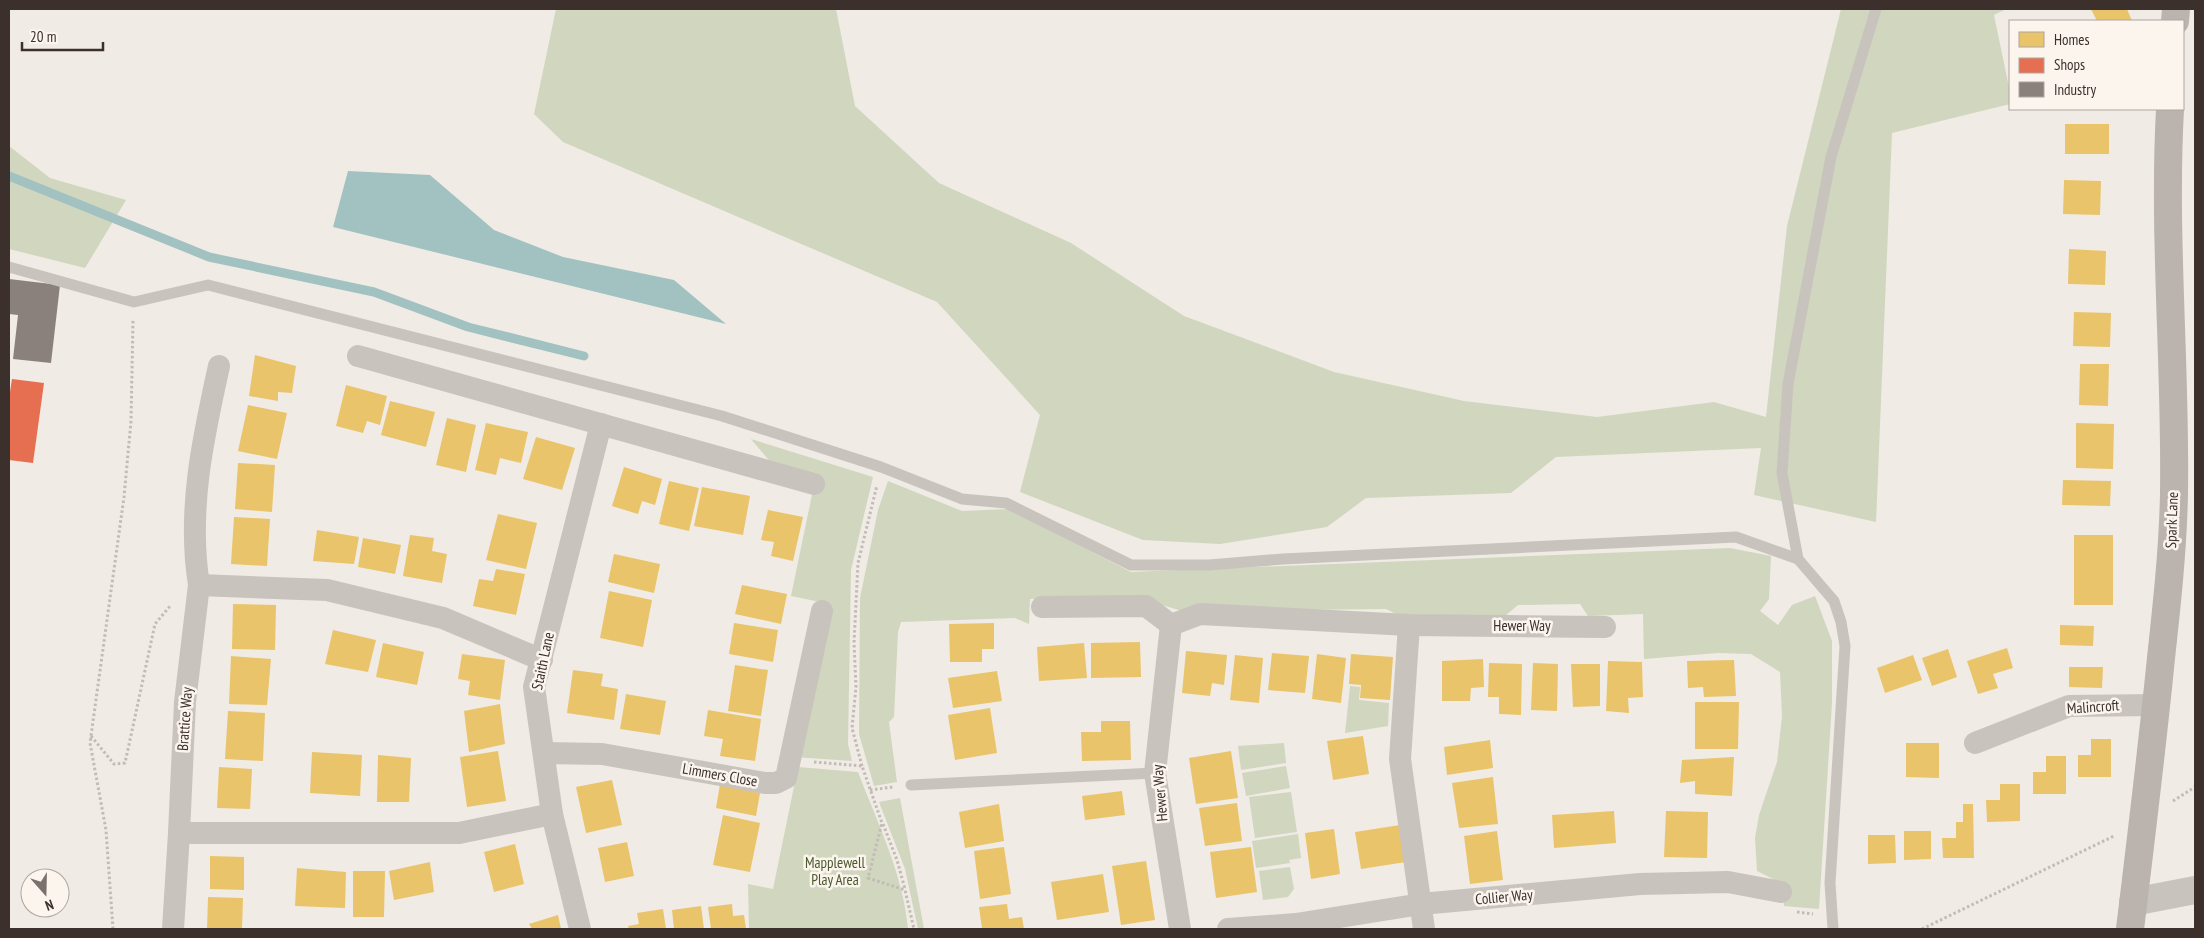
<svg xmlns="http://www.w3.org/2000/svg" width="2204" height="938" font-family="'PT Sans Narrow',sans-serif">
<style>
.green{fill:#d1d6bf}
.water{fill:#a1c2c1}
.homes{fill:#e9c46a}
.shops{fill:#e76f51}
.industry{fill:#8a817c}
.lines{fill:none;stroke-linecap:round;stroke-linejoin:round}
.stream{stroke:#a1c2c1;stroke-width:9}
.path{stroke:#c2bbb6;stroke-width:3;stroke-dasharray:2.5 2.5;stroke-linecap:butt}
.service{stroke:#c9c3be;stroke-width:11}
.minor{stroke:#c9c3be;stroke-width:22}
.tertiary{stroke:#c9c3be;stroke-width:28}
.secondary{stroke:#bab3ae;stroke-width:28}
.labels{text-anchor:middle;stroke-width:5;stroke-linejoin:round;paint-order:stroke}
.street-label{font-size:15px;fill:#3b302b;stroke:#fbf5ee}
.park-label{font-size:15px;fill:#4a5a2e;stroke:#fbf5ee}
</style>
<rect width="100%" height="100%" fill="#f0ebe5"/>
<g class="green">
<polygon points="556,9 836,9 855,106 939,183 1071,243 1184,316 1334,372 1464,401 1597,417 1714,402 1766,417 1787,226 1841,9 2006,9 1994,15 2010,92 2010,104 1892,133 1876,522 1754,495 1761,448 1556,457 1511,493 1366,498 1327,527 1220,544 1143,540 1020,492 1040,415 937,302 563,142 534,114"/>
<polygon points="9,146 50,178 126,200 85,268 9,249"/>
<polygon points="751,439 873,477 851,570 848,744 852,761 794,757 825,603 791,596 814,485 778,471"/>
<polygon points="888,481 962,511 1009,509 1131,572 1730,548 1771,556 1769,599 1760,611 1778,625 1792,605 1815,596 1832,641 1832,703 1819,909 1784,906 1781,883 1757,871 1755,838 1759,815 1777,762 1782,716 1780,672 1751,654 1718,653 1644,659 1643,614 1588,616 1580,604 1518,605 1505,616 1402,617 1386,609 1182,611 1162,605 1147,597 1030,599 1029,624 1015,618 901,622 898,632 894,717 889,722 897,782 874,786 859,734 860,598 878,510"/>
<polygon points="1350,686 1360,687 1359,700 1389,703 1388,726 1345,733"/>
<polygon points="1284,743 1286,763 1241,770 1238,746"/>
<polygon points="1286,766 1290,788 1246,796 1242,773"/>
<path d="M798 767 858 772C878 824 903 874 908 929H749L748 884 773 889Z"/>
<polygon points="1291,792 1297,832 1255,838 1249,797"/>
<polygon points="900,798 924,929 918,929 905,869 879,802"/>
<polygon points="1298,834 1301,858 1289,860 1290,863 1256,868 1252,841"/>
<polygon points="1290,867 1294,889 1288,897 1263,900 1259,871"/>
</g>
<polygon class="water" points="348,171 430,175 494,230 563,257 674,280 726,324 333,227"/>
<g class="homes">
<polygon points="2091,9 2127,9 2132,21 2097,21"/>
<rect x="2065" y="124" width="44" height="30"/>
<polygon points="2064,180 2101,181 2100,215 2063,214"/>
<polygon points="2069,249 2106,251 2105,285 2068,284"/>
<polygon points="2074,312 2111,313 2110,347 2073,346"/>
<polygon points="255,355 296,366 292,393 278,392 278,401 249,396"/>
<polygon points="2080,364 2109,364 2108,406 2079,405"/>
<polygon points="346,385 387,396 380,425 367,421 363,433 336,426"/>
<polygon points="390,401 435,412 426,447 381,435"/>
<polygon points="248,405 287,413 277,459 238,451"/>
<polygon points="447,418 476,425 466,472 436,465"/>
<polygon points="486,423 528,432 521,463 500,458 496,475 475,470"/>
<polygon points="2076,423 2114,424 2113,469 2076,468"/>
<polygon points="536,437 575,448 562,490 523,479"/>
<polygon points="238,463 275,465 272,512 235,509"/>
<polygon points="624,467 662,479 655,505 642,501 638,514 612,506"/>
<polygon points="2063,480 2111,481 2110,506 2062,505"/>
<polygon points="669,481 699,488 689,531 659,524"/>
<polygon points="702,487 750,496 743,535 694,526"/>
<polygon points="768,510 803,517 793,561 771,556 774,542 761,540"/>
<polygon points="498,514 537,523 526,569 486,560"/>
<polygon points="234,517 270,519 267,566 231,564"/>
<polygon points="317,530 359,537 354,564 313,561"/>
<polygon points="410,535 434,538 432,551 447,554 442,583 403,576"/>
<rect x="2074" y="535" width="39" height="70"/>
<polygon points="363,538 401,545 395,574 358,567"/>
<polygon points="614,554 660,564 654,593 608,582"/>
<polygon points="496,569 525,574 516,615 473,606 479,579 493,581"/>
<polygon points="742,585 787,594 781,624 735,614"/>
<polygon points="609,591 652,600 643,647 600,638"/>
<polygon points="233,604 276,605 275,650 232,649"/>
<polygon points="734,623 778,630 773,662 729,654"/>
<polygon points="994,623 994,649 982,649 982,662 950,662 949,624"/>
<polygon points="2060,625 2094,626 2093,646 2060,645"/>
<polygon points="333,630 376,640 368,672 325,664"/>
<polygon points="1140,642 1141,677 1091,678 1091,643"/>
<polygon points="383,643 424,652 417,685 376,677"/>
<polygon points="1084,643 1087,678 1039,681 1037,647"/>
<polygon points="2007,648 2013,668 1993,674 1998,688 1978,694 1967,661"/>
<polygon points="1948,649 1957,677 1932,686 1922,658"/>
<polygon points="1186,651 1227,655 1224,685 1212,683 1210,696 1182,693"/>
<polygon points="1272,653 1309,656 1305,693 1268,690"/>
<polygon points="462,654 505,660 500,700 468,695 470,681 458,679"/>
<polygon points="1317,654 1346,658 1341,703 1312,699"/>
<polygon points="1351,654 1393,657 1390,700 1360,698 1361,685 1349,684"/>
<polygon points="1235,655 1263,658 1259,703 1230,700"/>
<polygon points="1913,655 1922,680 1885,693 1877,668"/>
<polygon points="231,656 271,659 267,705 229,704"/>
<polygon points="1483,659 1484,687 1471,688 1470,701 1442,701 1442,661"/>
<polygon points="1734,660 1736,696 1704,697 1703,687 1688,688 1687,661"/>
<polygon points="1608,661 1642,662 1643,697 1628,698 1629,713 1606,711"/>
<polygon points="1489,663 1522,664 1521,715 1499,714 1499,697 1488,697"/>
<polygon points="1533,663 1558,664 1557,711 1531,710"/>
<polygon points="1571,664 1600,664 1600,706 1573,707"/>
<polygon points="735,665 768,670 761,716 728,711"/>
<polygon points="2069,667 2103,667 2102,688 2069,687"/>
<polygon points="573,670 603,674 601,686 618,689 614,720 567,713"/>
<polygon points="997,671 1002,701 953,708 948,678"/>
<polygon points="626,694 666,701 660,735 620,729"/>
<polygon points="1695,702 1739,702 1738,749 1695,749"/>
<polygon points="500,704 505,744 469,752 464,711"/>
<polygon points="990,708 997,753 955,760 948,715"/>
<polygon points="708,710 761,719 755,761 720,756 723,739 704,736"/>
<polygon points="228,711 265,713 263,761 225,759"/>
<polygon points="1101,721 1130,721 1131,760 1082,761 1081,732 1101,732"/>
<polygon points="1363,736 1369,774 1333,780 1327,741"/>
<polygon points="2091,739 2111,739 2111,777 2078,777 2078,755 2091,755"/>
<polygon points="1490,740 1493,768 1447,775 1444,747"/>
<polygon points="1906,743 1939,743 1939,778 1906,777"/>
<polygon points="498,751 506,801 467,807 460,757"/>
<polygon points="1231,751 1238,798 1196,804 1189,758"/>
<polygon points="312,752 362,755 360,796 310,793"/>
<polygon points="378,755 411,758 409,802 377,802"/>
<polygon points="2046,756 2066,756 2066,794 2033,794 2033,772 2046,772"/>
<polygon points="1734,757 1732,796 1695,794 1695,781 1680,783 1682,760"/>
<polygon points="219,767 252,769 250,809 217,808"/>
<polygon points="1493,777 1498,824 1459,828 1452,783"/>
<polygon points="612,780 622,825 586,833 576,787"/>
<polygon points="720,784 760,793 756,816 716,808"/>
<polygon points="2000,784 2020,784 2020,821 1987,822 1986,800 2000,800"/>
<polygon points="1122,791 1125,815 1085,820 1082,796"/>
<polygon points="1237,803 1242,841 1205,846 1199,808"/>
<polygon points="999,804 1004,841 965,848 959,812"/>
<polygon points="1963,804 1973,804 1974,858 1943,858 1942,838 1956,838 1956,822 1963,822"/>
<polygon points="1614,811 1616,843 1554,848 1552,815"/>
<polygon points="1666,811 1708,812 1707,858 1664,857"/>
<polygon points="723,815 760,823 750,872 713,865"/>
<polygon points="1400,825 1406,862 1361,869 1355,832"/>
<polygon points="1334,829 1340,874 1311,879 1305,833"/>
<polygon points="1497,831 1503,880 1470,884 1464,836"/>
<polygon points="1904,831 1931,831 1931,859 1904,860"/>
<polygon points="1868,835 1895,835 1896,863 1868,864"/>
<polygon points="627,842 634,876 605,882 598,848"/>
<polygon points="515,844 524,884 494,892 484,852"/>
<polygon points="1004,847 1011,894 980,899 974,851"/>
<polygon points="1251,847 1257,892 1216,898 1210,852"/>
<polygon points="210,856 244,857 244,890 210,889"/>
<polygon points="1146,861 1155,920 1121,925 1112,866"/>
<polygon points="430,862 434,892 394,900 389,871"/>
<polygon points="297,868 346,872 345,908 295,906"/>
<polygon points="353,871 385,871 384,917 353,917"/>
<polygon points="1103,874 1109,912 1057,920 1051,882"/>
<polygon points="208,897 243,898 242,929 207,929"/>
<polygon points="732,904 733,916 744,915 746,929 711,929 708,907"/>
<polygon points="1007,904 1009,919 1022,917 1024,929 982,929 979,907"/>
<polygon points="701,906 704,929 674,929 672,910"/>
<polygon points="663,909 666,929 629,929 628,926 639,924 637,913"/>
<polygon points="558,915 561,929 532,929 529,924"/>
</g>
<polygon class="shops" points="12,379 44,383 33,463 9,460 9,391 10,392"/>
<polygon class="industry" points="9,279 60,285 51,363 13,359 18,315 9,314"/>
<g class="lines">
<polyline class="stream" points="9,176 209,257 374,292 468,327 584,356"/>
<g class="path">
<polyline points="91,736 114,764 125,763 155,624 171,605"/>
<polyline points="814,762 862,766 882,823 868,878 905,890 914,929"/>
<polyline points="862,766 852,728 856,687 854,643 858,563 877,485"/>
<polyline points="870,790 893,787"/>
<polyline points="2173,801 2195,787"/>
<polyline points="883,824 897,860 905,889"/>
<polyline points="1797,912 1813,914"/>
<polyline points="113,929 106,830 90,743 124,497 131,421 133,320"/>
<polyline points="1922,929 2114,836"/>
</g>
<g class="service">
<polyline points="9,267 134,302 208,285 722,416 881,467 962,499 1006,503 1131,565 1209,565 1283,559 1736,537 1798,559 1834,601 1841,622 1845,646 1830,883 1833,929"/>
<polyline points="1798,559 1782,473 1788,384 1831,157 1876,9"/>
<polyline points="911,785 1155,773"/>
</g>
<g class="minor">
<polyline points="358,356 814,484"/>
<path d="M199 585C187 511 203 438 219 366"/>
<polyline points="1042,607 1146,606 1171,625"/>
<polyline points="1409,625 1400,759 1424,929"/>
<polyline points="542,660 443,618 327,590 199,585 185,702 179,833 459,833 552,814"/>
<polyline points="1975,743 2069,706 2157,705"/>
<polyline points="544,753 602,754 765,783 776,783 786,778 822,611"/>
<polyline points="173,929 179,833"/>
<polyline points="580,929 552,814 534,687 601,424"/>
<polyline points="1180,929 1155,773 1171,625 1200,614 1409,625 1605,627"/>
<polyline points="1228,929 1296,924 1421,904 1640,884 1728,882 1781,892"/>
</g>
<polyline class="tertiary" points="2133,902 2195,890"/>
<g class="secondary">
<polyline points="2175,21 2176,9"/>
<path d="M2130 929C2141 839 2152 749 2161 658 2167 603 2173 548 2174 493 2176 365 2163 237 2170 109"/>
</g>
</g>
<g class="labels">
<g class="street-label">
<text transform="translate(2172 520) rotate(-88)" y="5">Spark Lane</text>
<text x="1522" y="631">Hewer Way</text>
<text transform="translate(543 661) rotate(-78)" y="5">Staith Lane</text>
<text transform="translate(2093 707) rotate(-4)" y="5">Malincroft</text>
<text transform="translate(185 719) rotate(-86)" y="5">Brattice Way</text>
<text transform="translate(720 775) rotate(10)" y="5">Limmers Close</text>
<text transform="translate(1160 793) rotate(-95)" y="5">Hewer Way</text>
<text transform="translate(1504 897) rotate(-5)" y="5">Collier Way</text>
</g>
<g class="park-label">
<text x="835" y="868">Mapplewell<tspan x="835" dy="17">Play Area</tspan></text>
</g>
</g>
<rect width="2204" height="938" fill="none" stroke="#3b302b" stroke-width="20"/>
<rect x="2009" y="20" width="175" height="90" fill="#fbf5ee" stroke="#aea6a0"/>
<rect x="2019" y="32" width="25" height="15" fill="#e9c46a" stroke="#aea6a0"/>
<text x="2054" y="45" font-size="15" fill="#3b302b">Homes</text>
<rect x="2019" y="58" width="25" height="15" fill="#e76f51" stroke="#aea6a0"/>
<text x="2054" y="70" font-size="15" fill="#3b302b">Shops</text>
<rect x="2019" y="82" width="25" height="15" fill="#8a817c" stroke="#aea6a0"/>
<text x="2054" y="95" font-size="15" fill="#3b302b">Industry</text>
<g transform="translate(45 893) rotate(160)"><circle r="24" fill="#fbf5ee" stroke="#aea6a0"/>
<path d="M0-4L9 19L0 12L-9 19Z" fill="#7a716c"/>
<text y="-8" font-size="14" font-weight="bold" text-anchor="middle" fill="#3b302b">N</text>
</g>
<path d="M22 42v8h81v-8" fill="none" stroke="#3b302b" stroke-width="2.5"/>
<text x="30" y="42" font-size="15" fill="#3b302b" stroke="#fbf5ee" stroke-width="4" paint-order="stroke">20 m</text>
</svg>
